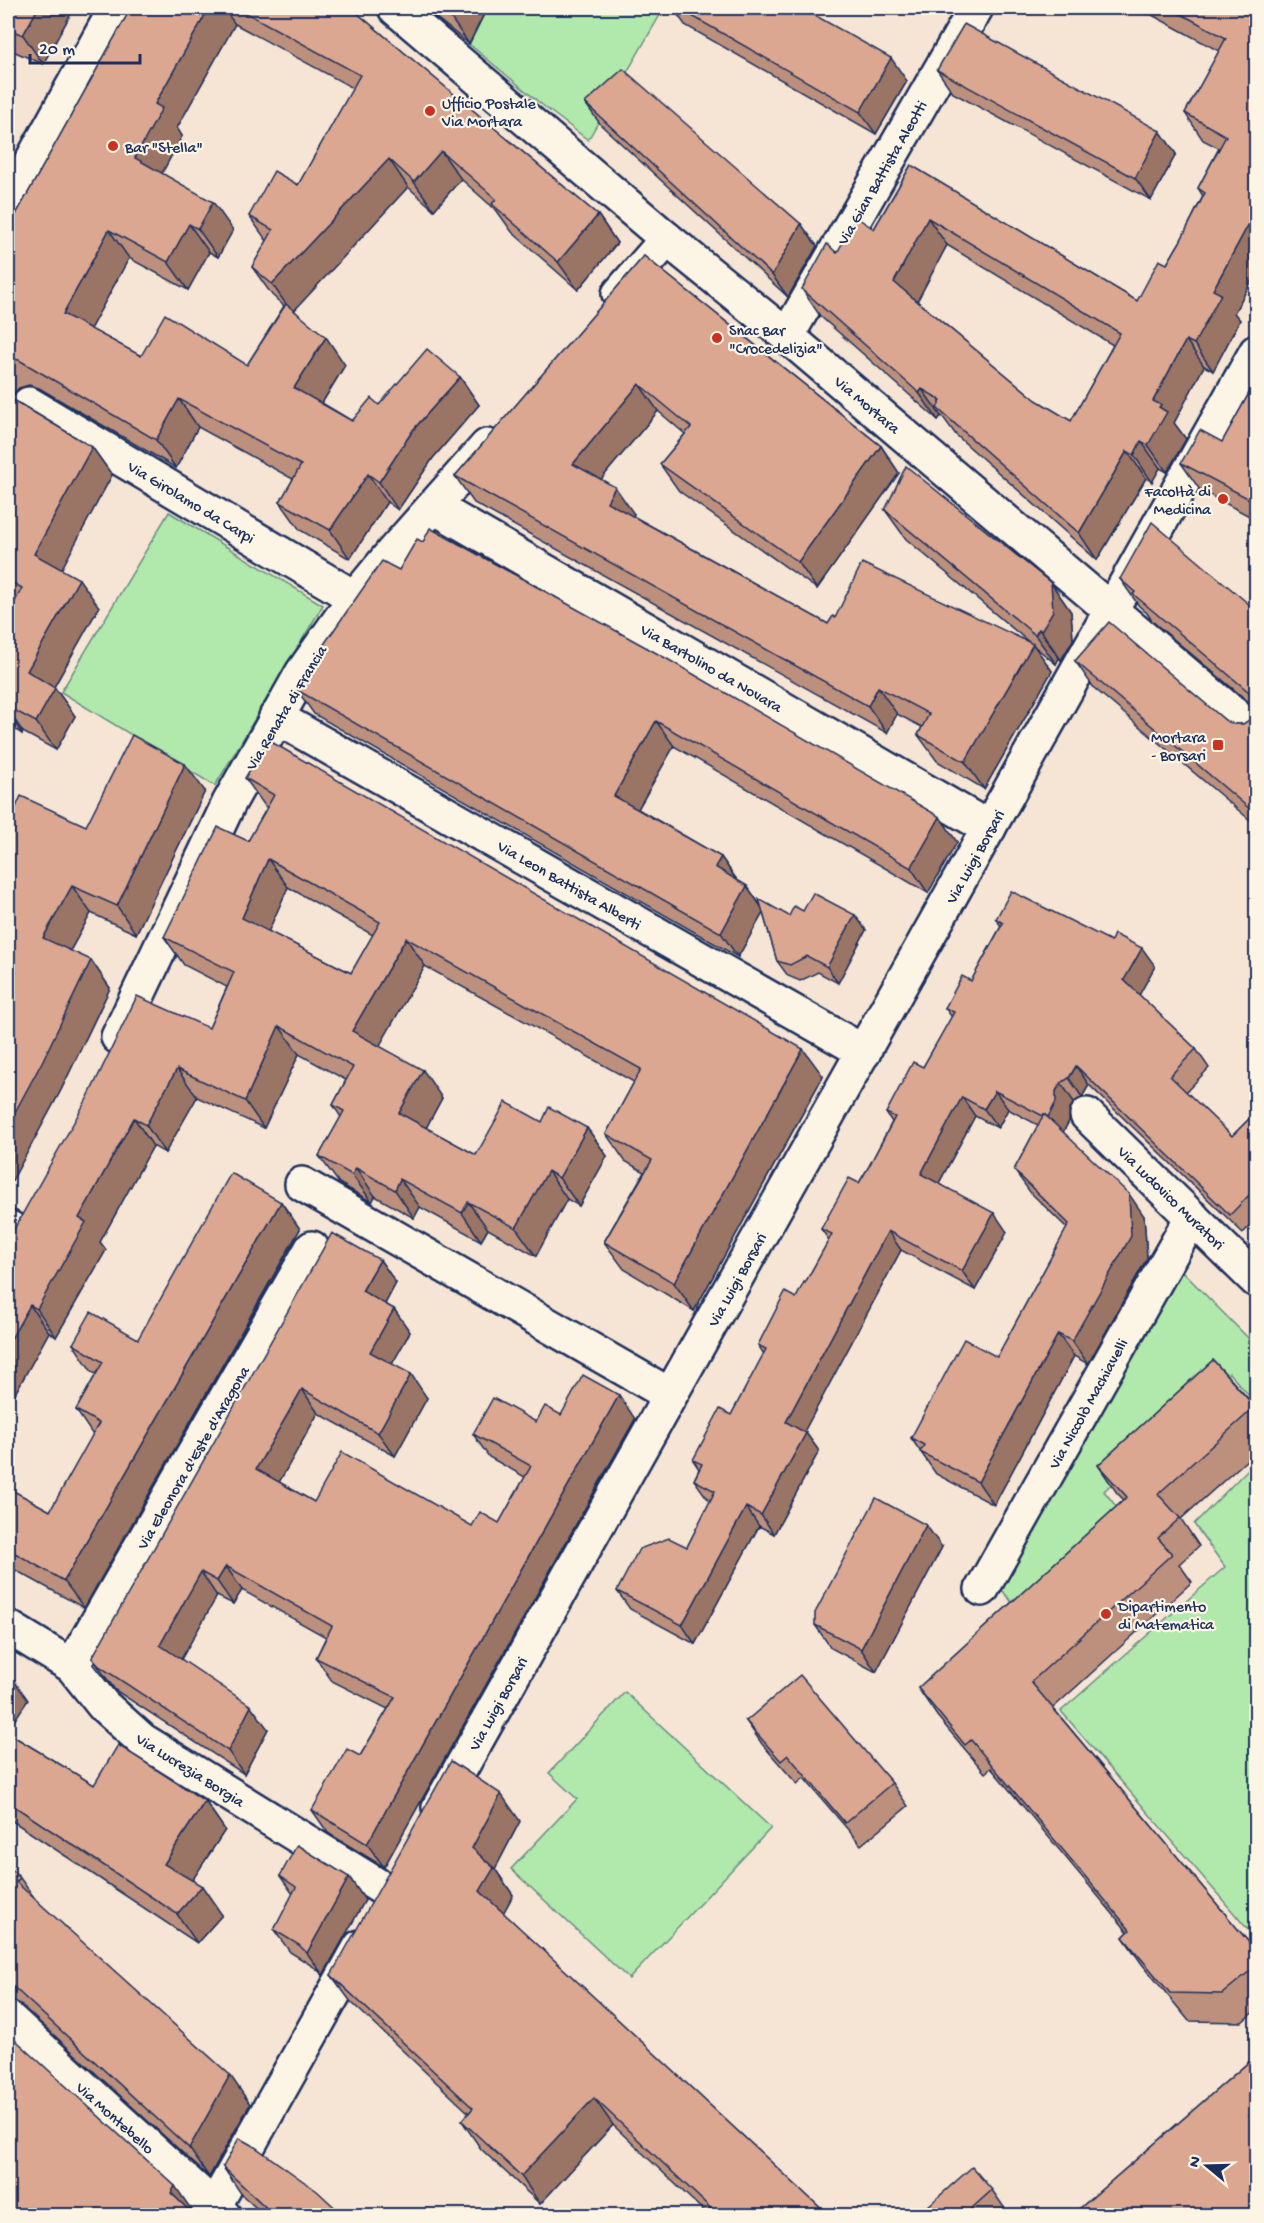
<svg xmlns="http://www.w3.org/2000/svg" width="1264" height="2223" font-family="'Gochi Hand',sans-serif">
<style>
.green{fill:#b1e8ab;stroke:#668c84;stroke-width:1.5}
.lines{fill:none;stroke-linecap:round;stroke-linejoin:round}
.minor-casing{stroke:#1b2f5e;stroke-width:38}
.minor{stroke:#fcf5e5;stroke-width:33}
.wall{fill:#bd907d;stroke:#1b2f5e;stroke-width:1.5;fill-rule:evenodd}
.shaded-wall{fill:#9a7566;stroke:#1b2f5e;stroke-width:1.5}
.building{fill:#dca791;stroke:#1b2f5e;stroke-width:1.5;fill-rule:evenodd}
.poi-dot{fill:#c8321e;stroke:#fcf5e5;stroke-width:2}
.labels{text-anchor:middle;stroke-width:4.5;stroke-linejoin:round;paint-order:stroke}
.poi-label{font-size:16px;fill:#1b2f5e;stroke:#fcf5e5;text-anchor:start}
.street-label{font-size:16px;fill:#1b2f5e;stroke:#fcf5e5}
</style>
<rect width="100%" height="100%" fill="#f6e5d4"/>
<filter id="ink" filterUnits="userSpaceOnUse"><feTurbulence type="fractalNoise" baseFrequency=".0167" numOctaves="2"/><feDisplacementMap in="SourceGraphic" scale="12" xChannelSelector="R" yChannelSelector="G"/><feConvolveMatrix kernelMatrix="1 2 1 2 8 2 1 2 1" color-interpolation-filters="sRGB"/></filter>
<g filter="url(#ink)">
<g class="green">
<polygon points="487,8 664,8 588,140 546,108 469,44"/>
<polygon points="169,512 323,605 215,786 61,692"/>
<polygon points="1177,1266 1256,1346 1256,1403 1229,1373 1104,1491 1134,1529 1023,1616 997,1584"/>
<polygon points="1256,1461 1256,1939 1061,1711 1225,1567 1194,1524"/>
<polygon points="625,1692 771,1828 629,1979 511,1869 577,1799 549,1773"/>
</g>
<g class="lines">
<g class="minor-casing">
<g id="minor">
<polyline points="395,8 667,239 787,336 1256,733"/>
<polyline points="8,204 116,8"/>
<polyline points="619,294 667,239"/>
<polyline points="787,336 976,8"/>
<polyline points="29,404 355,598"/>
<polyline points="434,507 989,828"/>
<polyline points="276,717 864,1052"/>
<polyline points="118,1037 229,803 302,673 355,598 392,553 487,446"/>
<polyline points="1087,1115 1256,1280"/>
<polyline points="302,1184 670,1395"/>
<polyline points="8,1227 15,1231"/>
<polyline points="982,1589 1192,1217"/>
<polyline points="8,1627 72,1666 103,1705 142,1740 390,1893"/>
<polyline points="72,1666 312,1248"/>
<polyline points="439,1807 1256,352"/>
<polyline points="8,2018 224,2216"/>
<polyline points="214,2207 360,1947"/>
</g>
</g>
<use href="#minor" class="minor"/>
</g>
<g class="wall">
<polygon points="8,8 74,8 43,64 8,49"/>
<path d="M131 8H351L598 215 617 243 578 290 512 232 497 211 461 179 434 210 408 187 294 310 345 365 322 403 352 421 379 405 460 377 479 405 433 458 398 510 387 502 350 559 300 530 280 502 293 479 198 427 176 468 39 388 29 385 19 388 13 394 12 399 92 447 112 475 61 569 99 607 54 687 75 716 56 750 23 732 22 734 8 725V615L15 601 8 597V229ZM235 24 353 88 298 185 249 216 267 241 252 267 272 295 284 306 247 365 141 356 90 329 129 258 188 290 209 252 218 257 233 230 162 173 182 136 177 128Z"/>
<polygon points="424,8 487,8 469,44"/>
<polygon points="673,8 802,8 907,81 876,134 685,25"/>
<path d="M1139 8H1257V271L1234 313 1240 320 1213 371 1204 366 1174 423 1186 439 1167 472 1160 468 1152 482 1146 478 1097 560 956 435 943 417 941 416 938 420 820 316 802 289 837 253 874 229 911 165 1137 301 1167 264 1180 242 1203 196 1198 188 1219 148 1203 140 1185 113 1219 51ZM947 245 1113 345 1071 421 1036 400 917 301Z"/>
<polygon points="937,70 1160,131 1176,154 1151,200 953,93"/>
<polygon points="585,103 801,224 817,246 788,297 601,125"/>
<polygon points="644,256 881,446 899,473 817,589 679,491 660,464 685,434 658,411 601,479 634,514 633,516 828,624 835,618 1030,643 906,539 885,510 1051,583 1071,612 1073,640 1061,660 1059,658 1056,664 1034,646 1052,671 984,789 937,761 918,735 922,727 897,714 887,733 474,503 455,476"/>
<polygon points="1257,379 1257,520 1200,490 1181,463 1222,442"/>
<polygon points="399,570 957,842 928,893 674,746 638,809 721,857 737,880 747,886 761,906 789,916 803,911 866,930 838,983 818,972 800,981 788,976 777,961 763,913 738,957 314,714 297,690"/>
<polygon points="1120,579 1257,611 1257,826 1094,688 1075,661 1233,724 1243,724 1252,718 1256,708 1152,621 1147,613 1139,606"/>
<path d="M245 778 823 1076 694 1311 624 1269 604 1242 644 1172 625 1161 606 1134 634 1082 425 966 379 1046 442 1098 426 1128 476 1155 542 1122 587 1128 607 1156 579 1206 567 1199 536 1256 488 1229 481 1241 420 1207 414 1218 375 1196 372 1202 339 1183 319 1156 341 1117 333 1105 346 1080 299 1054 264 1128 197 1097 165 1153 153 1146 100 1242 106 1250 56 1337 49 1332 8 1406V1240L209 1028 227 987 184 965 164 937 248 841 267 808 265 806ZM288 887 373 935 351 973 268 931Z"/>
<polygon points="205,791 136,934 91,913 70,951 91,960 110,988 61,1090 8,1188 8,989 9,986 8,985 8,825 86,826"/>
<polygon points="996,919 1155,966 1139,995 1196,1049 1209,1068 1186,1092 1232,1136 1257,1111 1257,1219 1243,1233 1089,1085 1082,1097 1074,1102 1069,1110 1069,1121 1063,1132 1144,1216 1147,1258 1088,1364 1074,1356 994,1505 936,1474 911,1438 997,1357 1067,1228 1030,1192 1014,1170 1038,1125 1008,1109 998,1128 975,1116 939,1183 1007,1232 975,1290 901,1250 804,1431 806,1433 819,1451 774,1534 759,1526 695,1644 630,1609 617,1591 687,1547 711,1500 707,1498 694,1480 699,1469 693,1460 731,1415 764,1354 758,1345 796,1298 805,1283 829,1240 821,1229 859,1183 868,1168 892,1122 886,1113 923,1067 952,1017 945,1008 971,981 1001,926"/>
<polygon points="281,1202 300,1229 84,1608 8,1566 8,1488 50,1511 93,1435 76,1410 96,1374 92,1372 73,1344 138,1339"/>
<polygon points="380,1260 396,1283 385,1304 394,1309 410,1332 392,1364 427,1398 395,1456 318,1413 279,1482 314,1502 472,1526 499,1523 525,1477 489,1457 473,1434 536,1422 561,1415 635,1419 384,1867 328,1833 312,1810 360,1756 388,1709 332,1681 316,1658 326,1637 242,1590 233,1604 217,1596 181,1659 268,1729 244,1774 115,1690 92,1658"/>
<polygon points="1213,1360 1257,1408 1257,1451 1181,1519 1199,1546 1179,1564 1192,1582 1053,1708 1257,1952 1257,2009 1242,2022 1189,2021 1142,1964 1123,1937 1128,1932 991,1768 985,1773 937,1716 918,1688 1124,1500 1117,1493 1098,1465"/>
<polygon points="942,1547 876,1672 831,1648 815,1625"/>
<polygon points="746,1721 892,1783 908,1806 861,1845 804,1778 797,1784 762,1744"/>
<polygon points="8,1733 94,1785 205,1801 225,1830 192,1880 222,1915 197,1943 8,1818"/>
<polygon points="520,1821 495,1869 513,1895 503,1913 829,2216 709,2216 613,2125 540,2204 481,2149 462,2121 469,2113 351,2002 331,1975"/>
<polygon points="8,1866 20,1878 36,1900 250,2104 209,2177 20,2004 13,2000 8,2000"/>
<polygon points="280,1876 349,1877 365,1900 323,1975 314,1967 290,1952 274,1930 293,1894"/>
<polygon points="1257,2055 1257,2216 1071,2216"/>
<polygon points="223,2167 344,2216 265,2216 242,2195"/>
<polygon points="992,2190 1010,2216 917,2216"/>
</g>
<g class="shaded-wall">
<polygon points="38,8 74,8 43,64 23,35"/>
<polygon points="209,8 223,8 235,24 177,128 182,136 155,186 135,158 155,104"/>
<polygon points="455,8 487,8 469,44 450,17"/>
<polygon points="891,58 907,81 876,134 860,112"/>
<polygon points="1160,131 1176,154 1151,200 1135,178"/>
<polygon points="441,151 461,179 434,210 414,182"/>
<polygon points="389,159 408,187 292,313 272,284"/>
<polygon points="213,202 233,230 218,257 198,229"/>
<polygon points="598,215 617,243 578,290 558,262"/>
<polygon points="928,218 947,245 913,309 894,282"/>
<polygon points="1252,218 1257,224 1257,271 1234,313 1240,320 1213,371 1194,344 1213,290"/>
<polygon points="189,224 209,252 188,290 168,262"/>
<polygon points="801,224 817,246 788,297 772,275"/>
<polygon points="109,230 129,258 83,342 63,314"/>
<polygon points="326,337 345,365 314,416 294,388"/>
<polygon points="1186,340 1204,366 1174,423 1186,439 1167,472 1148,445 1153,401"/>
<polygon points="460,377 479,405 433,458 398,510 379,482 413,430"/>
<polygon points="639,384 658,411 592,490 573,464"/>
<polygon points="8,386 13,394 10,404 8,406"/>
<polygon points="922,389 941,416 938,420 919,393"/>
<polygon points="179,399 198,427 176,468 156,440"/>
<polygon points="1141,441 1160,468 1152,482 1134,455"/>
<polygon points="881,446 899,473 817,589 798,562"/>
<polygon points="92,447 112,475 54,583 34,554"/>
<polygon points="1127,451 1146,478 1097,560 1079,533"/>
<polygon points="368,474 387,502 350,559 330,530"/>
<polygon points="615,487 634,514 626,529 607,502"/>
<polygon points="79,579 99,607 47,699 27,671"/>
<polygon points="1051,583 1071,612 1073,640 1061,660 1041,631"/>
<polygon points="1039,629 1059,658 1056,664 1035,635"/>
<polygon points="1033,644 1052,671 984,789 965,762"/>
<polygon points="878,687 897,714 887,733 868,706"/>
<polygon points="55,688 75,716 56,750 36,722"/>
<polygon points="8,710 23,732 22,734 8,713"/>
<polygon points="656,721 674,746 631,821 614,796"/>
<polygon points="185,764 205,791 136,934 117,906"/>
<polygon points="940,817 957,842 928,893 911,868"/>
<polygon points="721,857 738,882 715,867"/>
<polygon points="268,859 288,887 262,946 242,918"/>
<polygon points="72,886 91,913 62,965 43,938"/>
<polygon points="747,886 764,911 738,957 721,933"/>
<polygon points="855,915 866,930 838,983 827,967"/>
<polygon points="406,938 425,966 372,1059 352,1031"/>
<polygon points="1142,948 1155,966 1137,999 1124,980"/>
<polygon points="91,960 110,988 61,1090 8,1188 8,1125"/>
<polygon points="279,1026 299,1054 264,1128 245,1101"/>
<polygon points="803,1049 823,1076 694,1311 674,1283"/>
<polygon points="1076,1066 1089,1085 1082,1097 1069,1078"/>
<polygon points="177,1069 197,1097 165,1153 146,1125"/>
<polygon points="423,1070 442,1098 419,1141 399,1113"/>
<polygon points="1061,1083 1074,1102 1069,1110 1069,1121 1061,1136 1048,1118 1056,1091"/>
<polygon points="995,1091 1008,1109 998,1128 984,1109"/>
<polygon points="962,1097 975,1116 934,1192 921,1174"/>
<polygon points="134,1118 153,1146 100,1242 106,1250 56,1337 37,1309 79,1218"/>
<polygon points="587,1128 607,1156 579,1206 559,1178"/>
<polygon points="356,1168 375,1196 372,1202 352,1175"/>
<polygon points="548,1171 567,1199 536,1256 516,1228"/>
<polygon points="400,1179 420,1207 414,1218 395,1190"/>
<polygon points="1129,1194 1144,1216 1147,1258 1088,1364 1072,1341"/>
<polygon points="281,1202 300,1229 84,1608 64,1581"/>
<polygon points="468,1202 488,1229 481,1241 462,1213"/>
<polygon points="994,1213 1007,1232 975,1290 962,1271"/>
<polygon points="888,1231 901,1250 799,1441 786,1422"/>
<polygon points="380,1260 396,1283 379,1315 362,1291"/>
<polygon points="30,1305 49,1332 8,1406 8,1344"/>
<polygon points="394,1309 410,1332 386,1375 370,1352"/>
<polygon points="1058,1334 1074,1356 994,1505 978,1482"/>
<polygon points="411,1374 427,1398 395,1456 378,1433"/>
<polygon points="302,1389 318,1413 273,1493 256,1469"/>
<polygon points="619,1395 635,1419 384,1867 367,1844"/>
<polygon points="806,1433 819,1451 774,1534 761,1515"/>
<polygon points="746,1507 759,1526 695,1644 682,1625"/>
<polygon points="926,1525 942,1547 876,1672 861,1649"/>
<polygon points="226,1566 242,1590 233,1604 217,1581"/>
<polygon points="201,1572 217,1596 176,1668 160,1645"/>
<polygon points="8,1672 28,1700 8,1730"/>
<polygon points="251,1706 268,1729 244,1774 228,1751"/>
<polygon points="501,1794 520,1821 495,1869 513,1895 500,1919 480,1891 472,1848"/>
<polygon points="205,1801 225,1830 184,1893 164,1864"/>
<polygon points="349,1877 365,1900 323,1975 307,1953"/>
<polygon points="202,1886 222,1915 197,1943 177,1914"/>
<polygon points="230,2075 250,2104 209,2177 189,2148"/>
<polygon points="594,2098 613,2125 540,2204 521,2176"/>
<polygon points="175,2186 195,2215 194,2216 171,2193"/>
</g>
<g class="building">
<polygon points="8,8 38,8 23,35 8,29"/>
<polygon points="131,8 209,8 155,104 162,108 135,158 213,202 198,229 189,224 168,262 109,230 63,314 141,356 165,314 247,365 286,304 326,337 294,388 352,421 371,398 379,405 427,349 460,377 413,430 379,482 368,474 330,530 280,502 301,465 179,399 156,440 19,360 8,358 8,229"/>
<polygon points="237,8 351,8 598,215 558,262 492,204 496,199 441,151 414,182 389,159 272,284 252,267 273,230 249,216 274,171 298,185 360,75"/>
<polygon points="438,8 455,8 450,17"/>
<polygon points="678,8 802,8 891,58 860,112"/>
<path d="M1170 8H1257V220L1252 218 1213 290 1221 294 1194 344 1186 340 1153 401 1161 405 1159 407 1167 412 1148 445 1141 441 1134 455 1127 451 1079 533 937 408 941 400 922 389 919 393 802 289 827 244 837 253 856 217 874 229 911 165 1137 301 1159 260 1167 264 1180 242 1205 193 1198 188 1226 136 1185 113 1226 38ZM928 218 1120 333 1071 421 1036 400 894 282Z"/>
<polygon points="964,24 1160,131 1135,178 937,70"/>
<polygon points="623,69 801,224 772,275 585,103"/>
<polygon points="644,256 881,446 798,562 660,464 691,427 639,384 573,464 615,487 607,502 828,624 833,616 835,618 862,563 1033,644 965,762 918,735 929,714 878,687 868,706 455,476"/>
<polygon points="1257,379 1257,503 1181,463 1200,430 1222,442"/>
<polygon points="8,397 92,447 34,554 79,579 27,671 55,688 36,722 8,707 8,615 22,588 8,580"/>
<polygon points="906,466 1051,583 1053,611 1041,631 1039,629 1035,635 885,510"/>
<polygon points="1152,522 1257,611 1257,815 1075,661 1109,622 1225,720 1233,724 1243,724 1252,718 1256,709 1255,700 1249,692 1133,594 1135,592 1120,579"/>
<polygon points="430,528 669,660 940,817 911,868 656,721 614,796 721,857 715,867 747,886 721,933 297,690 320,650 382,561 399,570 417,539 423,542"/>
<polygon points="132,735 185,764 117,906 72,886 43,938 91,960 42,1062 8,1125 8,989 16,971 8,967 8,825 21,796 86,826"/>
<path d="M268 740 803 1049 674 1283 604 1242 652 1160 606 1134 641 1069 406 938 352 1031 423 1070 399 1113 476 1155 506 1102 542 1122 549 1107 587 1128 559 1178 548 1171 516 1228 468 1202 462 1213 400 1179 395 1190 356 1168 352 1175 319 1156 344 1111 333 1105 353 1067 279 1026 245 1101 177 1069 146 1125 134 1118 79 1218 86 1222 37 1309 30 1305 8 1344V1240L88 1097 137 996 209 1028 234 972 164 937 218 827 248 841 274 795 245 778ZM268 859 380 922 351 973 242 918Z"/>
<polygon points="1011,891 1111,941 1114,934 1142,948 1124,980 1196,1049 1170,1076 1232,1136 1257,1111 1257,1187 1230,1215 1076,1066 1069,1078 1061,1083 1056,1091 1056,1102 1048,1117 1044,1114 1043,1116 995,1091 984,1109 962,1097 921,1174 994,1213 962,1271 888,1231 786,1422 806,1433 761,1515 746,1507 682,1625 617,1591 639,1549 669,1538 687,1547 715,1491 694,1480 702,1464 693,1460 720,1409 731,1415 766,1349 758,1345 785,1292 796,1298 804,1282 805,1283 832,1234 821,1229 849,1178 859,1183 868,1168 895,1117 886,1113 913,1062 923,1067 954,1012 945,1008 962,976 971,981 1003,923 996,919"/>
<polygon points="813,893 855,915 827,967 807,956 790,965 777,961 759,899 789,916 794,906 803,911"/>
<polygon points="1044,1114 1129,1194 1131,1236 1072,1341 1058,1334 978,1482 920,1452 924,1445 911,1438 964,1339 997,1357 1069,1224 1014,1170"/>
<polygon points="231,1173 281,1202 64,1581 8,1549 8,1488 50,1511 99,1423 76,1410 103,1362 73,1344 91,1312 138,1339"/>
<polygon points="332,1233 380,1260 362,1291 394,1309 370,1352 411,1374 378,1433 302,1389 256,1469 314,1502 342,1452 472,1526 480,1512 499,1523 531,1466 473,1434 493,1398 536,1422 545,1406 561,1415 583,1375 619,1395 367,1844 312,1810 347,1749 360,1756 395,1697 316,1658 332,1626 226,1566 217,1581 201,1572 160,1645 251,1706 228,1751 99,1666 92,1658"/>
<polygon points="1213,1360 1255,1407 1158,1494 1180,1518 1158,1538 1172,1554 1031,1682 1257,1952 1257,1965 1222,1994 1170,1993 1123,1937 1130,1930 971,1740 965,1745 918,1688 1127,1497 1098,1465"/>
<polygon points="876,1498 926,1525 861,1649 815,1625 815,1613"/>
<polygon points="800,1675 892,1783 845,1823 788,1755 781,1761 746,1721"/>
<polygon points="8,1733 94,1785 118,1745 205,1801 164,1864 202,1886 177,1914 8,1802"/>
<polygon points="451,1761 501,1794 472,1848 494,1868 480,1891 829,2216 719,2216 594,2098 521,2176 462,2121 473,2108 331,1975"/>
<polygon points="297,1845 349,1877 307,1953 299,1945 274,1930 296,1887 280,1876"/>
<polygon points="8,1866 20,1878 16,1882 230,2075 189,2148 8,1982"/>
<polygon points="8,2033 175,2186 171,2193 195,2216 8,2216"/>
<polygon points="1257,2055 1257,2109 1249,2116 1257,2123 1257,2216 1071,2216"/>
<polygon points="239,2138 255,2147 317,2191 344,2216 275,2216 223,2167"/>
<polygon points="972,2167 992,2190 963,2216 917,2216"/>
</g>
</g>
<g class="poi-dot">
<circle cx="430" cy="111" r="6"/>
<circle cx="113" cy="146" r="6"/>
<circle cx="717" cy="338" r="6"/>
<circle cx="1223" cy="499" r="6"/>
<rect x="1212" y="739" width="12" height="12" rx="3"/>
<circle cx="1106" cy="1614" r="6"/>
</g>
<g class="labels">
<g class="poi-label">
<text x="442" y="108">Ufficio Postale<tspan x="442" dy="18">Via Mortara</tspan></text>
<text x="125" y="152">Bar "Stella"</text>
<text x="729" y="335">Snac Bar<tspan x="729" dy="18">"Crocedelizia"</tspan></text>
<text x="1211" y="496" text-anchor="end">Facoltà di<tspan x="1211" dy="18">Medicina</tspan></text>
<text x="1206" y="742" text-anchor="end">Mortara<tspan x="1206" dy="18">- Borsari</tspan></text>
<text x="1118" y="1611">Dipartimento<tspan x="1118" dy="18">di Matematica</tspan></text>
</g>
<g class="street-label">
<text transform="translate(881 172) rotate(-60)" y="6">Via Gian Battista Aleotti</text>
<text transform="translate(868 404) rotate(40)" y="6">Via Mortara</text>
<text transform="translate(192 501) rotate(31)" y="6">Via Girolamo da Carpi</text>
<text transform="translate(712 667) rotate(30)" y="6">Via Bartolino da Novara</text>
<text transform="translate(285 707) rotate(-59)" y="6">Via Renata di Francia</text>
<text transform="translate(974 856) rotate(-61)" y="6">Via Luigi Borsari</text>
<text transform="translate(570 884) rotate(30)" y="6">Via Leon Battista Alberti</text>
<text transform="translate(1172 1197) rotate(44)" y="6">Via Ludovico Muratori</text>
<text transform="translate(736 1279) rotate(-61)" y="6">Via Luigi Borsari</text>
<text transform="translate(1087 1403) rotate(-61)" y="6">Via Niccolò Machiavelli</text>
<text transform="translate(192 1457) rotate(-60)" y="6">Via Eleonora d'Este d'Aragona</text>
<text transform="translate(497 1703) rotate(-61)" y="6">Via Luigi Borsari</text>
<text transform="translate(191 1769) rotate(32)" y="6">Via Lucrezia Borgia</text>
<text transform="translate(116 2117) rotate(42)" y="6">Via Montebello</text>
</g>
</g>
<rect width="1264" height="2223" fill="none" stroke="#fcf5e5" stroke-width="30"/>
<rect x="15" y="15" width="1234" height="2193" fill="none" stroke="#1b2f5e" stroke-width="2" filter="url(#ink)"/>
<g transform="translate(1207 2166) rotate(289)" stroke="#fcf5e5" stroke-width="4.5" paint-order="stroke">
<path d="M0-4.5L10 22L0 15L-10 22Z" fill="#1b2f5e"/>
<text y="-9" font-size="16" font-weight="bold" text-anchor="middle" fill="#1b2f5e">N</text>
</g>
<path d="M30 54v9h110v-9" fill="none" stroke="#1b2f5e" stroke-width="3"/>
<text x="39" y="54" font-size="18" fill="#1b2f5e" stroke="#fcf5e5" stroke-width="4.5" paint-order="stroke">20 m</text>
</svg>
